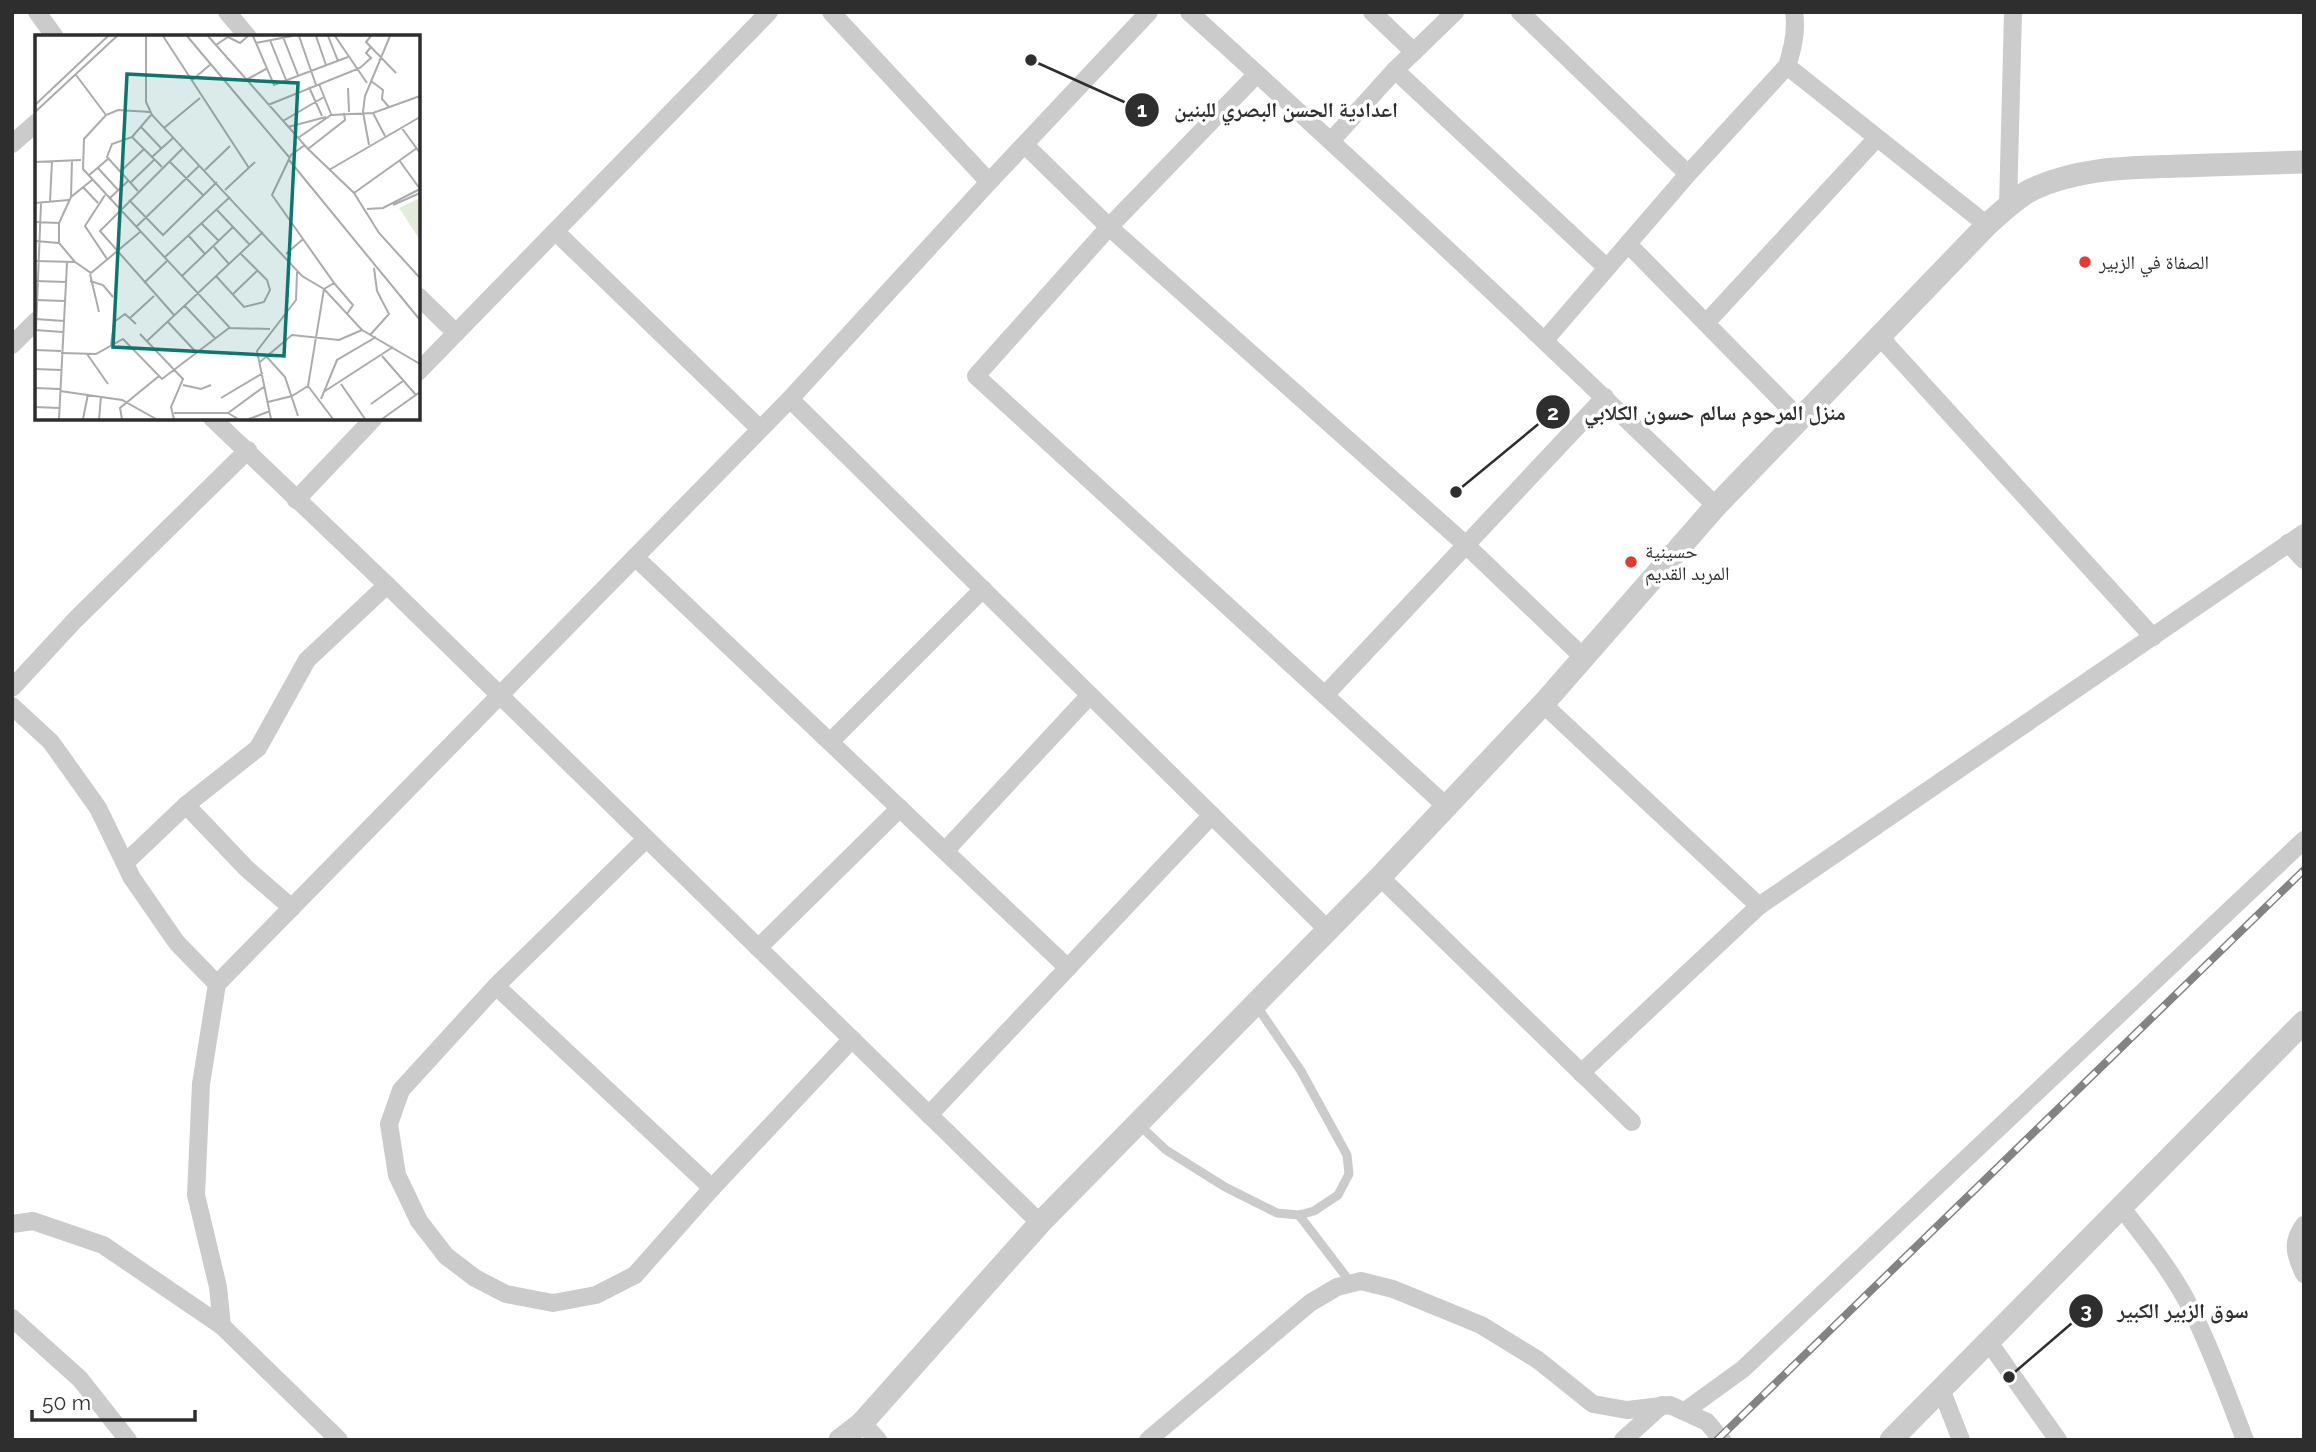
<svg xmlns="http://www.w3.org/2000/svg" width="2316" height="1452" font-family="Raleway,'Noto Naskh Arabic',sans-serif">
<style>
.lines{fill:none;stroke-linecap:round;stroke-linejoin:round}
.service{stroke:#cbcbcb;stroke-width:9}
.minor{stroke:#cbcbcb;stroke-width:18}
.tertiary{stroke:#cbcbcb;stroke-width:23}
.rail-casing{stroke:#838383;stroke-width:8}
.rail{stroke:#fff;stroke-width:5;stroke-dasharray:16;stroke-linecap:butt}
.poi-dot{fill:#e03c36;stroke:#fff;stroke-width:2.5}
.labels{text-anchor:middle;stroke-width:7;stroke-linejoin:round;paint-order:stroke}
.poi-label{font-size:19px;fill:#2e2e2e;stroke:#fff;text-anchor:start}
.inset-road{fill:none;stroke:#ababab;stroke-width:2}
.view{fill:#0f766e;fill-opacity:0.15;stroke:#0f766e;stroke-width:3.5}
.inset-edge{fill:none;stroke:#2e2e2e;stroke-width:3.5}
.leader{fill:none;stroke:#2e2e2e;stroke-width:2.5}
.callout-dot{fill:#2e2e2e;stroke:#fff;stroke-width:2.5}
.mark-label{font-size:21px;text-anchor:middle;font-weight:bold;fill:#fff}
.callout-label{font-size:21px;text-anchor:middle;font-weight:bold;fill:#2e2e2e;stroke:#fff;stroke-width:7;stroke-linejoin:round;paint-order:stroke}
</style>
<rect width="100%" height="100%" fill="#fff"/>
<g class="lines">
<g class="service">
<polyline points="1138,1124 1166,1150 1225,1187 1277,1213 1299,1215 1314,1211 1338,1195 1349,1174 1347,1155 1301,1071 1256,1005"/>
<polyline points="1299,1215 1351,1283"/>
</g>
<g class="minor">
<polyline points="37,12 55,37"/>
<polyline points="227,12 248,37"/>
<polyline points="831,12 989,182"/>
<path d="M1189 12C1368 174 1544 338 1716 506"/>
<polyline points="1372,12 1414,52"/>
<polyline points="1520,12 1688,174"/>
<polyline points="1787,66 1987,225"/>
<polyline points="1395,70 1607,268"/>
<polyline points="1257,74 1109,227 976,376 1446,806"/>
<polyline points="1331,141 1395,70 1455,12"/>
<polyline points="12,144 37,122"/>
<polyline points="1025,145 1109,227 1466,545 1584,658"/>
<polyline points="2008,207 2013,12"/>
<polyline points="556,232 760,429"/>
<polyline points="1628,244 1800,419"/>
<polyline points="418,296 456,333"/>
<polyline points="1706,323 1876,139"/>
<polyline points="1879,336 2153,637"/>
<path d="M1545 340 1688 174 1787 66C1793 48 1797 31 1794 12"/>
<polyline points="12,345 37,320"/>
<polyline points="418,372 769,12"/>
<polyline points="790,399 1328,930"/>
<polyline points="212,418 387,585 1040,1223"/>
<polyline points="296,500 374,418"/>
<polyline points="2288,543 2304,560"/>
<polyline points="635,557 1068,968"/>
<polyline points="12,688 75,620 248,450"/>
<polyline points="1325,695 1605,397"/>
<polyline points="1543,704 1759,906"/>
<polyline points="12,706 51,742 98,808 132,878 177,943 217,984"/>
<polyline points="830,742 983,589"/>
<polyline points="186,805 247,869 292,908"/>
<polyline points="646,839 496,986 401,1090 389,1124 397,1175 419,1221 446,1256 475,1278 506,1294 553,1303 596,1295 635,1275 712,1188 852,1039"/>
<polyline points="945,851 1090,695"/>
<polyline points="125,863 186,805 258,748 307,660 387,585"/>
<polyline points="1380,877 1632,1122"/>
<polyline points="758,948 900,808"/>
<polyline points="496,986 712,1188"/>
<polyline points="1581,1073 1759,906 2304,533"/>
<polyline points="929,1115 1212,815"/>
<path d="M2121 1207C2145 1238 2171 1270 2189 1305 2211 1348 2227 1394 2245 1440"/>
<polyline points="12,1224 33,1221 103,1245 222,1326 339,1440"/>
<path d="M2304 1225C2291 1242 2295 1255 2304 1274"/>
<polyline points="12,1318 80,1379 128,1440"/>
<polyline points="222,1326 218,1287 196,1195 201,1084 217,984 790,399 989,182 1149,12"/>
<polyline points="1988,1341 2058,1440"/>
<polyline points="1941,1389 1961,1440"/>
<polyline points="1685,1411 1743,1369 2304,840"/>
<polyline points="862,1423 878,1440"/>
<polyline points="1148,1440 1310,1303 1337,1287 1361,1281 1393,1289 1481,1325 1538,1360 1593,1404 1627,1410 1670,1405 1707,1422 1722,1440"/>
<polyline points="1623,1440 1662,1405"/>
</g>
<g class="tertiary">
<path d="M840 1440 862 1423 1040 1223 1380 877 1543 704 1716 506 1987 225C2001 213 2016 197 2033 189 2080 167 2130 168 2180 166 2222 165 2263 163 2304 162"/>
<polyline points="1891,1440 2304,1022"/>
</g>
<g class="rail-casing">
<polyline id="rail" points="1717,1440 2304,870"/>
</g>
<use href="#rail" class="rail"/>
</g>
<g class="poi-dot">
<circle cx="2085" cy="262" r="7"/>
<circle cx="1631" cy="562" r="7"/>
</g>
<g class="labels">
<g class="poi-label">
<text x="2099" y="269">الصفاة في الزبير</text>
<text x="1645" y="558">حسينية<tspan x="1645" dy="22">المربد القديم</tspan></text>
</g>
</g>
<g transform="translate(35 35)">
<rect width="385" height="385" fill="#fff"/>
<path d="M385 163V205L364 173Z" fill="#e3ebdd"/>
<path class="inset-road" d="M111 1V67L117 80 267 241 289 254 327 295 385 329M128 1 214 133M152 1 254 122M173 1 273 114 319 158 344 198 385 243M218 1 239 50 313 22M264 1 281 50M281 1 291 30M293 1 303 26M300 1 332 48M336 1 331 7 361 38M248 2 263 40M235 5 251 45M221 8 257 1M181 10 193 2 205 8 213 1M41 40 71 80M211 45 231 34M156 46 176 29M336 46 348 55 347 64 354 72M284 49 296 79M274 52 287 81M313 53 314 77M0 70 73 1M233 70 325 33 336 23 331 18 336 12M0 77 82 1M115 77 83 75 71 80 49 104 48 134 195 293 235 294M338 78 350 101M248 86 289 62M106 92 126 113M253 92 291 82M366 92 385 118M129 93 165 63M97 102 116 80M263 103 296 80 338 78 385 61M334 110 328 77 330 61 355 1M273 114 310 85 309 78M117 122 138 103M254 125 385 285M364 125 385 154M134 126 168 160M0 127 46 125M63 133 83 155M170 135 195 111M294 135 385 82M85 137 109 114M53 141 73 124M57 145 36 162 24 188V208L40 227 56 238 105 197M95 148 119 125M48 152 63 168M190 155 220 127M103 156 72 122 77 109 97 102 127 132M319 158 382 113M70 160 50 191 72 224M36 162 37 125M74 164 93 146M94 165 128 200 182 147M15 167 17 126M0 168 34 165M358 170 385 158M181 174 215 210M332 174 348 173 385 154M0 187 24 188M166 188 184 206M101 192 165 130M153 200 170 219M0 206 24 208M179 212 194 229M251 219 268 204 237 160 256 120 270 110M130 222 195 162M0 226 40 227M55 239 64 277M147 241 198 192M181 241 209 272 229 267 235 255 232 245 205 218M0 246 32 247M55 246 68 250 78 262M109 248 133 225M299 248 318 270 312 279M197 260 222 236M0 265 31 266M149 270 180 303M139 280 65 196 148 113M95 283 119 261M0 284 29 286M132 286 160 316M0 295 28 297M1 295 6 168M105 299 148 344 136 372 139 384M335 300 354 279 342 256 339 233M112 306 228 197M76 310 79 287 90 279 101 289M0 315 26 316M26 318 61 319 88 304 127 344 194 293M52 319 73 349M231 321 250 342 263 381M347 321 381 360M225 327 257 300 304 305 327 295M0 334 26 335M306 349 330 384M148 350 166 354 176 350M273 351 298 384M0 353 25 354M25 356 87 365 121 384M290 356 358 312M186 363 228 338M286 364 302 325 341 302M233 367 257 361 273 351 289 254 299 248 268 204M336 369 368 346M0 372 24 373M139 378H193L203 384M193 378 230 351M24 384 32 228M48 384 53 359M64 384 66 362M87 384 85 373 124 341M214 384 235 376M236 384 222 316 261 265 262 237M347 384 385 357"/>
<path class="view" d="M92 39 263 48 249 321 78 312Z"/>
<rect width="385" height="385" class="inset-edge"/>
</g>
<path class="leader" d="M1031 60L1142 110M1456 492L1553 412M2009 1377L2086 1311"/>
<g class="callout-dot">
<circle cx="1031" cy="60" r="7"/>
<circle cx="1456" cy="492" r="7"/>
<circle cx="2009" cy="1377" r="7"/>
<circle cx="1142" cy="110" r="18"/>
<circle cx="1553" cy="412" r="18"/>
<circle cx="2086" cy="1311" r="18"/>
</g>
<g class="mark-label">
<text x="1142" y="117">1</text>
<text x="1553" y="420">2</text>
<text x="2086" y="1318">3</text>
</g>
<g class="callout-label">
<text x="1286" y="117">اعدادية الحسن البصري للبنين</text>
<text x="1715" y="420">منزل المرحوم سالم حسون الكلابي</text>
<text x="2183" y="1318">سوق الزبير الكبير</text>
</g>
<rect width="2316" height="1452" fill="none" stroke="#2e2e2e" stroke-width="28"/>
<path d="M32 1410v10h163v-10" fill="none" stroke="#2e2e2e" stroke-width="3.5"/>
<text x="42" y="1410" font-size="21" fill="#2e2e2e" stroke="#ffffff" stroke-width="5" paint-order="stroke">50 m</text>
</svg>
